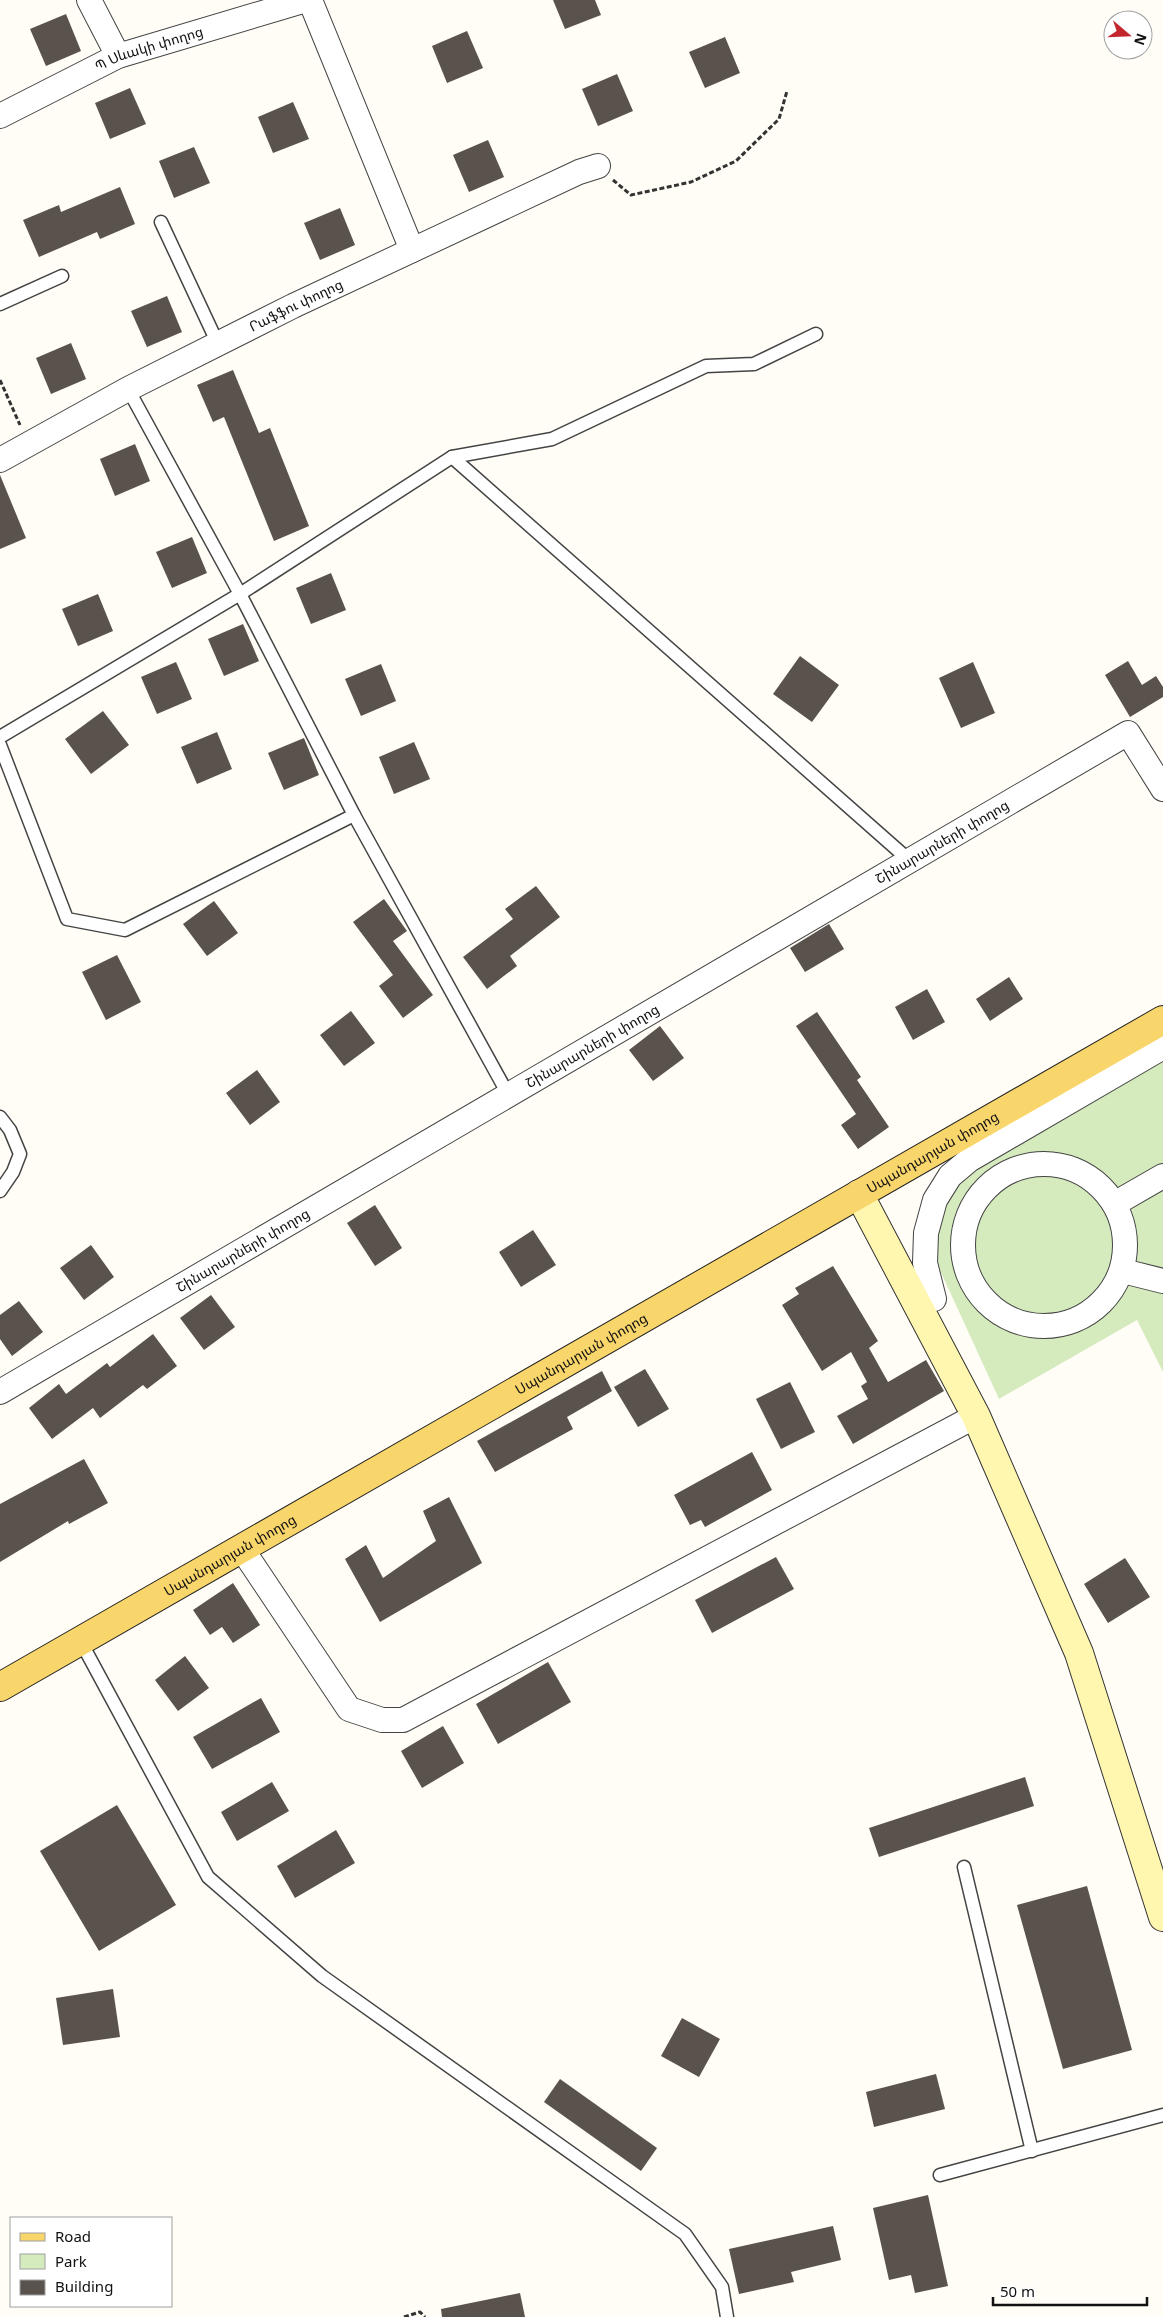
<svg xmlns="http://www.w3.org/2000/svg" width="1163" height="2317" font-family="Georgia,'Noto Sans Armenian',serif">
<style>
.green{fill:#d5ebbd}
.building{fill:#5a524d}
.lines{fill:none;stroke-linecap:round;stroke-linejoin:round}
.lane-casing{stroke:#444;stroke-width:15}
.street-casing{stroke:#444;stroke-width:26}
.secondary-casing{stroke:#333;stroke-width:30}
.primary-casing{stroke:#222;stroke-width:30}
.path{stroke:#333;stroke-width:3;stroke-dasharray:5 2.5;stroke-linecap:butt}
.lane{stroke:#fff;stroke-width:12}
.street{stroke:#fff;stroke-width:24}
.secondary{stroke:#fff6b0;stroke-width:28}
.primary{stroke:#f9d66b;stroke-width:28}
.labels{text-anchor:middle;stroke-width:5;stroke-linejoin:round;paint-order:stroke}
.street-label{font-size:14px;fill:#111;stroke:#fff}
</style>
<rect width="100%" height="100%" fill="#fffdf5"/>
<polygon class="green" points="1163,1056 1163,1372 1137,1320 999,1399 934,1257 950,1179"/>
<g class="building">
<polygon points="553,0 595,0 601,15 565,29"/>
<polygon points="66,14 81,51 46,66 30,29"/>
<polygon points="467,31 483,68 447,83 432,46"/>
<polygon points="725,37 740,73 705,88 689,52"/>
<polygon points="617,74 633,111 598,126 582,89"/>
<polygon points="130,88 146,124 110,139 95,103"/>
<polygon points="293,102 309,139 273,153 258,117"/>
<polygon points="488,140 504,177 469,192 453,155"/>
<polygon points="194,147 210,183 174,198 159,161"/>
<polygon points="120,187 135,224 100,239 97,232 39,257 23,220 59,205 61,212"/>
<polygon points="340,208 355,245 320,260 304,223"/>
<polygon points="167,296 182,332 147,347 131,311"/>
<polygon points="71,343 86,379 51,394 36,358"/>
<polygon points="233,370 259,433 270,428 309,526 274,541 224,417 213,422 197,385"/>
<polygon points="135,444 150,481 115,496 100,459"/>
<polygon points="0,475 26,538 0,549"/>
<polygon points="192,537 207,573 172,588 156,552"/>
<polygon points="331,573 346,610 311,624 296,588"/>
<polygon points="98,594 113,631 78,646 62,609"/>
<polygon points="243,624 259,661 224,676 208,639"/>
<polygon points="800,656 839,685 812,722 773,694"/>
<polygon points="1128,661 1142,685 1156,676 1163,687 1163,697 1130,717 1105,675"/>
<polygon points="176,662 192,699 157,714 141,677"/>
<polygon points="973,662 995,713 961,728 939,678"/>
<polygon points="381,664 396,701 361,716 345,679"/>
<polygon points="103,711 129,745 91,774 65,739"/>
<polygon points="217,732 232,769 197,784 181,747"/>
<polygon points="304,738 319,775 284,790 268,753"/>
<polygon points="414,742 430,779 394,794 379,757"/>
<polygon points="536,886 560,917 510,956 517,966 487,989 463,957 513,919 505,909"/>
<polygon points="384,899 407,931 393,941 433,995 403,1018 379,986 393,975 353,922"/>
<polygon points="214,901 238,933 207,956 183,924"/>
<polygon points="829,924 844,949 805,972 790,948"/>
<polygon points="117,955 141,1002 106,1020 82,972"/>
<polygon points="1009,977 1023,999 990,1021 976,999"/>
<polygon points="927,989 945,1022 913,1040 895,1007"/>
<polygon points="351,1011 375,1043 344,1066 320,1035"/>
<polygon points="817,1012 861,1077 857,1080 889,1127 858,1149 841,1125 856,1114 796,1026"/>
<polygon points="660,1026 684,1058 653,1081 629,1050"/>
<polygon points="257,1070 280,1102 250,1125 226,1093"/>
<polygon points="375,1205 402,1248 375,1266 347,1223"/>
<polygon points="533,1230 556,1265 521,1287 499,1252"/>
<polygon points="91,1245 114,1277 84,1300 60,1268"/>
<polygon points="833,1266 878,1341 869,1348 888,1382 926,1360 944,1391 853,1444 837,1416 868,1399 861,1386 867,1382 851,1352 822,1371 782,1305 799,1294 795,1288"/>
<polygon points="211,1295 235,1327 204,1350 180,1318"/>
<polygon points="19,1301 43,1332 12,1356 0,1339 0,1315"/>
<polygon points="153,1334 177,1366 147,1389 143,1385 100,1418 93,1408 52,1439 29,1408 59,1384 66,1394 107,1363 110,1367"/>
<polygon points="645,1369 669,1409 638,1427 614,1387"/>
<polygon points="602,1371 612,1391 567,1417 573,1429 495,1472 477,1441"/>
<polygon points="790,1382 815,1432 781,1449 756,1399"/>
<polygon points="752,1452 772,1490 705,1527 701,1520 690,1525 674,1495"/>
<polygon points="84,1459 108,1503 69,1524 68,1521 0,1562 0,1504"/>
<polygon points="449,1497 482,1563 380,1622 345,1559 366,1545 383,1578 436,1541 423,1511"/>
<polygon points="776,1557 794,1589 712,1633 695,1600"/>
<polygon points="1125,1558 1150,1597 1108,1623 1084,1584"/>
<polygon points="233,1583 260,1625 233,1643 222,1627 210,1635 193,1610"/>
<polygon points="185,1656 209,1688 178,1711 155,1680"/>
<polygon points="548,1662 571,1702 498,1744 476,1704"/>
<polygon points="261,1698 280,1732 212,1769 193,1737"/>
<polygon points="443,1726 464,1763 422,1788 401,1751"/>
<polygon points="1025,1777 1034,1806 879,1857 869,1828"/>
<polygon points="272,1782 289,1811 237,1841 221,1812"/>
<polygon points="117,1805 176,1905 99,1951 40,1851"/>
<polygon points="336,1830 355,1863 295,1898 277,1866"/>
<polygon points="1087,1886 1132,2050 1063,2069 1017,1905"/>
<polygon points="113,1989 120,2037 63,2045 56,1998"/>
<polygon points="682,2018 720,2039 699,2077 661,2056"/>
<polygon points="936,2074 945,2109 874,2127 866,2092"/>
<polygon points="560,2079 657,2148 641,2171 544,2102"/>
<polygon points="928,2195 948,2286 915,2293 911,2275 889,2280 873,2208"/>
<polygon points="833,2226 841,2260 791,2272 794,2282 739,2294 729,2249"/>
<polygon points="520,2293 525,2317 442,2317 441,2309"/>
</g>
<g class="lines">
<g class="lane-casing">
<g id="lane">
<polyline points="161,222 218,344"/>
<polyline points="0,304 62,276"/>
<polyline points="128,389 240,594 354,815"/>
<polyline points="452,457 909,860"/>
<polyline points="0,737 240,594 452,457 552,439 706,366 754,364 816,334"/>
<polyline points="0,745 67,919 125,930 354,815 509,1096"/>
<polyline points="0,1117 10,1130 20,1154 13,1172 0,1191"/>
<polyline points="81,1642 208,1877 322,1976 685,2234 722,2287 727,2317"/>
<polyline points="964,1867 1032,2151"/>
<polyline points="940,2175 1163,2115"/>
</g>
</g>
<g class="street-casing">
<g id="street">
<polyline points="89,0 118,56"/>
<polyline points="310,0 412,250"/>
<path id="s1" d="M0 116 118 56 306 0"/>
<path id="s2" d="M0 460 128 389 293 306 579 172 598 166"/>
<circle cx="1044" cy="1245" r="81"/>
<polyline points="1116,1203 1163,1176"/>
<polyline points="1123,1271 1163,1281"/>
<polyline points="934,1299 925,1263 926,1233 935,1200 950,1176 969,1160 1163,1047"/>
<path id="s3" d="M0 1392 1128 733 1163 789"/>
<polyline points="242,1549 349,1709 382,1720 403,1720 976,1416"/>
</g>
</g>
<g class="secondary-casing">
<polyline id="secondary" points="859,1194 976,1416 1079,1653 1163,1917"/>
</g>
<g class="primary-casing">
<g id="primary">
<path id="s4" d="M0 1687 1163 1020"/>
</g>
</g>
<g class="path">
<polyline points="613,180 631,195 691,182 736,161 779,119 787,91"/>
<polyline points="0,380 20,425"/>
<polyline points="404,2317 420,2312 425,2317"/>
</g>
<use href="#lane" class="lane"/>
<use href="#street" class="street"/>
<use href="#secondary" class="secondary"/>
<use href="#primary" class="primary"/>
</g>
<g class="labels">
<g class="street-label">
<text dy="5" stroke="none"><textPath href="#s1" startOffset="164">Պ Սևակի փողոց</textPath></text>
<text dy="5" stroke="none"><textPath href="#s2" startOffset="334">Րաֆֆու փողոց</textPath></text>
<text dy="5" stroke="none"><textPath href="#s3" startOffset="1091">Շինարարների փողոց</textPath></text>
<text dy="5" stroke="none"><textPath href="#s3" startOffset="686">Շինարարների փողոց</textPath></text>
<text dy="5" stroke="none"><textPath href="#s4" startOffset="1075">Սպանդարյան փողոց</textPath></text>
<text dy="5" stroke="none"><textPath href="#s3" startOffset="281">Շինարարների փողոց</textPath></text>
<text dy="5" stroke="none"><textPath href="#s4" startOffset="670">Սպանդարյան փողոց</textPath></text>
<text dy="5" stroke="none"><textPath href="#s4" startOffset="265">Սպանդարյան փողոց</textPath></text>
</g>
</g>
<rect x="10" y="2217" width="162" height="90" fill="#ffffff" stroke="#a0a0a0"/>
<rect x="20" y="2233" width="25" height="8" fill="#f9d66b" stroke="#a0a0a0"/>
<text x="55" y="2242" font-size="15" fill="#111111">Road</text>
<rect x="20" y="2254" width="25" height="15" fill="#d5ebbd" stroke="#a0a0a0"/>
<text x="55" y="2267" font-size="15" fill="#111111">Park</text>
<rect x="20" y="2280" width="25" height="15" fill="#5a524d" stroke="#a0a0a0"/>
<text x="55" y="2292" font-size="15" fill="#111111">Building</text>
<g transform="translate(1128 35) rotate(109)"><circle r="24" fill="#ffffff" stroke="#a0a0a0"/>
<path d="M0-4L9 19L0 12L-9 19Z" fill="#c4262e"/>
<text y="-8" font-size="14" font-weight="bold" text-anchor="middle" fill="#111111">N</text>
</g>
<path d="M993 2297v8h154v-8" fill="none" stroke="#111111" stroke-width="2.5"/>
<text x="1000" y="2297" font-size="15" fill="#111111" stroke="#ffffff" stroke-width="4" paint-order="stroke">50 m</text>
</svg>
